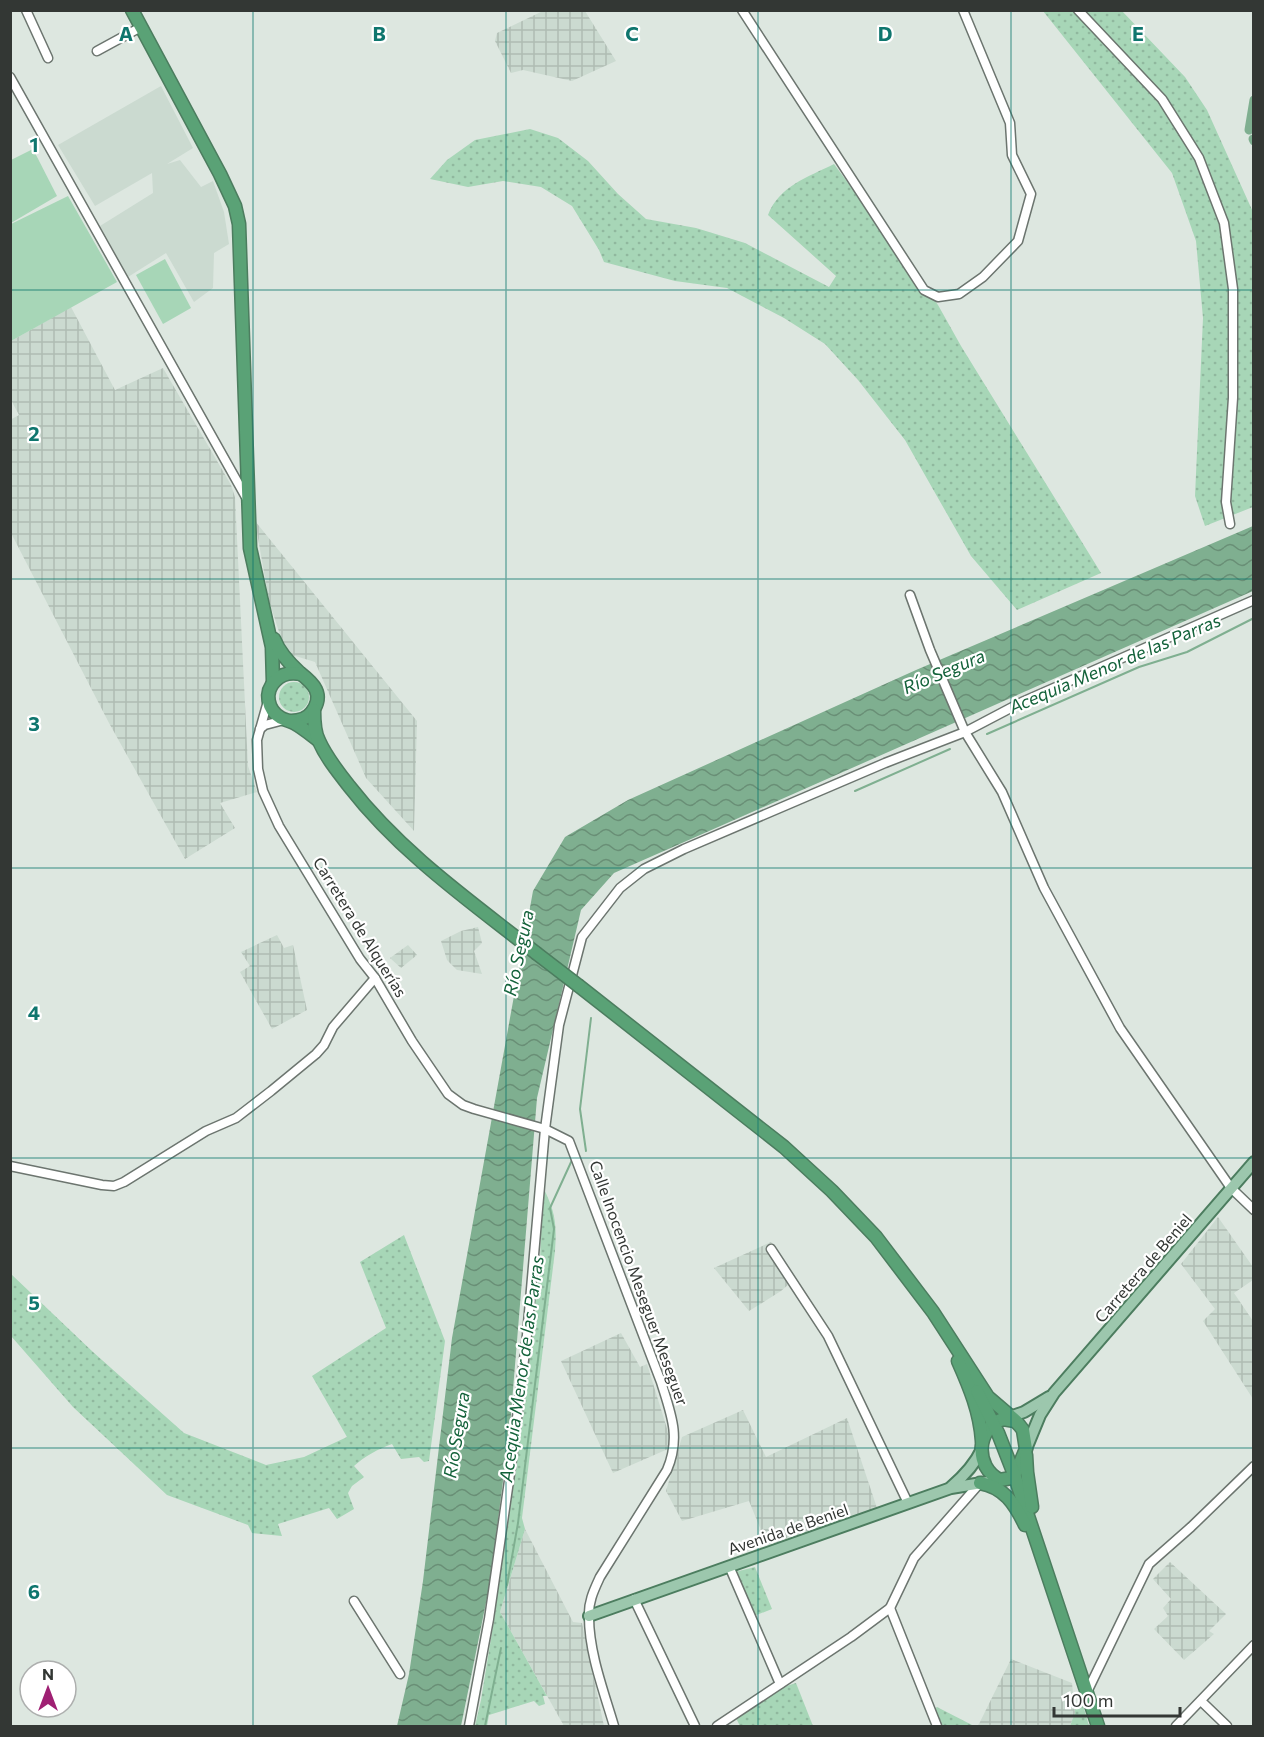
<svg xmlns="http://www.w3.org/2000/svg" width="1264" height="1737" font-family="Commissioner,sans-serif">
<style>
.built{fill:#cbdad0}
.industrial{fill:url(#industrial-grid)}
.grass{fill:url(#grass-dots)}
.pitch{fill:#a7d6b7}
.water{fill:url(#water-waves)}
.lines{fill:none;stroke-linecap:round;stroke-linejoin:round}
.stream{stroke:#7faf90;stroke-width:2}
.canal{stroke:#7faf90;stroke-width:9}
.minor-casing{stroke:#6c756f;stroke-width:11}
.major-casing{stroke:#4c7d5f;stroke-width:14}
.highway-casing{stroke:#4c7d5f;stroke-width:15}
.minor{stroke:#fff;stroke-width:8}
.major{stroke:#9cc7ad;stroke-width:10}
.highway{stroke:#5aa276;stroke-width:12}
.highway-bridge-casing{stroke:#4c7d5f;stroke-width:15;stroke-linecap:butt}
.highway-bridge{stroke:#5aa276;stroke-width:12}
.grid{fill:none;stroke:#0f766e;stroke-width:1.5;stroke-opacity:0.55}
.labels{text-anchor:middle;stroke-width:4.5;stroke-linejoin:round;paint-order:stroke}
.street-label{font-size:16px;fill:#333734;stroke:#fff}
.water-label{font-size:18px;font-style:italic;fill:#13623a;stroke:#fff}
.grid-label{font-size:20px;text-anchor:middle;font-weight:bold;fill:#0f766e;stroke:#fff;stroke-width:4.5;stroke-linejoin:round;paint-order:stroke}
</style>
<defs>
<pattern id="industrial-grid" width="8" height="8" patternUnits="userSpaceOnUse" patternTransform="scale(1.5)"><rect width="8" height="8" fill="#cbdad0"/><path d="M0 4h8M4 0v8" fill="none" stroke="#afbcb3"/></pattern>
<pattern id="grass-dots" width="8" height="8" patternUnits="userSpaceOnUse" patternTransform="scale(1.5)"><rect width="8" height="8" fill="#a7d6b7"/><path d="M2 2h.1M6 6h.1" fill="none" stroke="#90b89e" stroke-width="1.8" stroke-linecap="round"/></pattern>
<pattern id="water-waves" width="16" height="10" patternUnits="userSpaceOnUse" patternTransform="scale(1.5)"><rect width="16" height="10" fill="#7faf90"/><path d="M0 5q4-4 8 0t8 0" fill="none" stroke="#698f76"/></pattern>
</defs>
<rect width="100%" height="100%" fill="#dde7e0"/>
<polygon class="built" points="161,86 193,148 167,164 180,160 201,187 213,181 224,212 229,244 214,253 213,288 194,302 166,253 128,277 100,226 153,193 152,173 95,206 58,145"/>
<g class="industrial">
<polygon points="545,10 585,11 616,61 572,81 523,70 511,73 495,41 497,33"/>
<polygon points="71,307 115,390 163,368 231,485 235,497 248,766 257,792 220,803 235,828 185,859 109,723 11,533 10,420 19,415 11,400 11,341"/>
<polygon points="255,521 417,721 414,831 366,778 315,662 292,655 281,638 269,601"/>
<polygon points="478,927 482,943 474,951 482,974 457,970 447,960 441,941 461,931"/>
<polygon points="277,935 284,948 293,945 307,1010 272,1029 240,972 250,966 241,952"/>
<polygon points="408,945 417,955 401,968 390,958"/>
<polygon points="1218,1217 1253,1267 1253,1280 1234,1293 1253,1321 1253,1399 1203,1321 1215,1309 1181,1264"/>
<polygon points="771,1242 796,1278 781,1291 749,1311 714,1268"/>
<polygon points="621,1333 640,1367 647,1364 669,1435 668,1449 613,1473 561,1361"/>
<polygon points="743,1410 766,1457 847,1418 877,1508 767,1545 749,1501 682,1521 666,1491 682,1437"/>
<polygon points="525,1529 573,1622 582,1623 604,1726 564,1726 500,1612"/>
<polygon points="1170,1562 1226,1614 1209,1631 1214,1634 1184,1660 1154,1629 1168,1616 1163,1608 1171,1599 1153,1579"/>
<polygon points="1011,1659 1072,1683 1075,1713 1070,1726 978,1726"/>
</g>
<g class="grass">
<polygon points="1043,11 1122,11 1185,77 1207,110 1253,212 1253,507 1205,526 1195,496 1203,318 1196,241 1172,173"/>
<path d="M530 129 558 138 588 161 618 194 646 219 696 228 745 243 829 287 836 276 768 215C779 186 808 177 834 164L938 305 961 346 1101 573 1017 610 971 556 905 440 858 380 825 344 784 318 727 288 675 281 604 262 599 250 572 206 541 187 503 181 468 187 430 179 447 160 475 140Z"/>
<circle cx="294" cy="697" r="15"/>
<path d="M542 1185C555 1211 557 1222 555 1251L522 1518 525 1529 500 1612 547 1696H543L545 1704 539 1706 534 1701 489 1715 487 1726H475L481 1700 495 1614 517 1420 540 1267Z"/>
<path d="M404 1235 445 1341 429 1461 424 1462 419 1457 401 1459 392 1444C378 1449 365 1456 354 1466L364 1477 352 1486 348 1493 354 1509 337 1519 329 1508 278 1524 282 1536 252 1533 248 1525 167 1495 73 1407 11 1336V1274L93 1352 184 1433 266 1465 304 1457 347 1437 312 1376 386 1328 360 1262Z"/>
<polygon points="755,1567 772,1609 754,1616 735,1572"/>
<polygon points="796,1683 813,1726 740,1726 736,1718 783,1687"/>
<polygon points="1080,1704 1083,1705 1089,1726 1070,1726 1075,1713 1075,1706 1079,1708 1078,1705"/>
<polygon points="937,1707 974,1726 941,1726 934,1709"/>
</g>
<g class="pitch">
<polygon points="33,149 57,196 11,223 11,160"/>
<polygon points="68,196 117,282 11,341 11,224"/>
<polygon points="165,259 191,308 163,324 136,275"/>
</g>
<polygon class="water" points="1253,526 1253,591 614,873 581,910 537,1098 510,1426 490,1583 461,1726 397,1726 409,1674 423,1581 452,1338 533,891 565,837 628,800 916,670"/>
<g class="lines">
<g class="stream">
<polyline points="987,734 1139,667 1187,652 1254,618"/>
<polyline points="855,791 950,749"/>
<polyline points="586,1151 580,1109 591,1018"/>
<polyline points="507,1585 518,1523 554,1229 550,1208 572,1160"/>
<polyline points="485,1726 501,1648"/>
</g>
<g class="canal">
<polyline points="1249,130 1254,100"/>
<polyline points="1253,139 1254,141"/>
</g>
<g class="minor-casing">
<g id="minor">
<polyline points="26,10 48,58"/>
<polyline points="742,10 924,290 938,297 959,294 983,277 1018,241 1031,194 1012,155 1010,123 963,10"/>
<polyline points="1078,10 1162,99 1199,158 1224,223 1233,289 1233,398 1226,502 1230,524"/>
<polyline points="97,51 141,27"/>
<polyline points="10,77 247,499"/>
<polyline points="910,595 930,650 965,732 1002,792 1044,888 1120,1028 1231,1188 1254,1210"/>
<path d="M268 701 257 740 258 769 263 791 279 826 360 959 375 978 412 1041 448 1094 463 1105 474 1109 545 1129 569 1141 661 1382C671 1414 681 1437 667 1470L600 1577C594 1590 588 1602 589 1617 589 1653 604 1692 614 1726"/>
<polyline points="260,729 265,725 284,720"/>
<polyline points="10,1166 102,1185 114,1186 124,1182 206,1131 236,1118 271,1091 316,1054 324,1045 333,1027 375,978"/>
<polyline points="771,1249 828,1336 908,1503"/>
<polyline points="729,1566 780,1684"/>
<polyline points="634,1599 695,1726"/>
<polyline points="354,1601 400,1674"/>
<polyline points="890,1608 937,1726"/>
<polyline points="1087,1692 1149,1564 1191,1527 1254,1466"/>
<polyline points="1201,1701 1227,1726"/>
<polyline points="469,1726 489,1619 511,1467 527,1335 545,1129 559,1025 582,937 620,888 644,869 684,849 885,763 965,732 1022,702 1254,600"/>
<polyline points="717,1726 851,1637 890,1608 914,1558 980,1483"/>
<polyline points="1176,1726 1254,1645"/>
</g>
</g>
<g class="major-casing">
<g id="major">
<polyline points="1004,1419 1024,1412 1049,1397"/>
<polyline points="1026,1449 1040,1415 1054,1393 1254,1162"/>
<path d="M951 1487C964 1476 975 1464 982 1449"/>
<polyline points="589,1616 951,1488 988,1482"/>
</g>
</g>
<g class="highway-casing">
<g id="highway">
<polyline points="132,10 220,174 235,206 239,224 250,548 272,647 273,682"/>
<path d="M274 639C279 652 290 664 300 673 313 683 325 694 312 712 307 719 299 721 291 721"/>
<path d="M301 674C291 672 282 673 275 681 264 692 267 710 281 718 285 720 290 721 294 723 303 728 310 734 318 740"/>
<path d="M314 710C314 720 314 732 319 741 326 757 338 772 349 786 401 853 470 901 536 953"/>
<path d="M579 986 784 1147 832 1191 876 1237 933 1312 988 1397 1016 1421 1023 1430 1026 1449 1017 1470 1011 1478 1000 1480C974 1467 976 1428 1003 1419L1015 1421 1020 1426"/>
<path d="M958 1361C970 1388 980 1412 982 1441"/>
<polyline points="977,1391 998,1433 1014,1474 1098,1726"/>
<polyline points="1026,1455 1027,1472 1032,1507"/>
<path d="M980 1483C1004 1487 1015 1504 1025 1525"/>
</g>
</g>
<use href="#minor" class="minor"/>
<use href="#major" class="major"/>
<use href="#highway" class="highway"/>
<g class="highway-bridge-casing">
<polyline id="highway-bridge" points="536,953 579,986"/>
</g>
<use href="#highway-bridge" class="highway-bridge"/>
</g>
<path class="grid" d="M253 10V1726M506 10V1726M758 10V1726M1011 10V1726M10 290H1254M10 579H1254M10 868H1254M10 1158H1254M10 1448H1254"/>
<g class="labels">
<g class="street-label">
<text transform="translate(360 927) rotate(58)" y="6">Carretera de Alquerías</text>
<text transform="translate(1143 1268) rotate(-49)" y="6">Carretera de Beniel</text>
<text transform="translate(639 1283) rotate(70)" y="6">Calle Inocencio Meseguer Meseguer</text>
<text transform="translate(788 1529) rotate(-19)" y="6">Avenida de Beniel</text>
</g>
<g class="water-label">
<text transform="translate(1115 664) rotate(-23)" y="6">Acequia Menor de las Parras</text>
<text transform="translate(944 672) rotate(-23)" y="6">Río Segura</text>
<text transform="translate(519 953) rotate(-78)" y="6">Río Segura</text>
<text transform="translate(522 1369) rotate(-82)" y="6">Acequia Menor de las Parras</text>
<text transform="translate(457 1435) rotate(-81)" y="6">Río Segura</text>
</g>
</g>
<g class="grid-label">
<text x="126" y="41">A</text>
<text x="379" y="41">B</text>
<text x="632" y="41">C</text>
<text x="885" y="41">D</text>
<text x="1138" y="41">E</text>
<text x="34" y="152">1</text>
<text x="34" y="441">2</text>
<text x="34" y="731">3</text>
<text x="34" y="1020">4</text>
<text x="34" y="1310">5</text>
<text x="34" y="1599">6</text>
</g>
<rect width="1264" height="1737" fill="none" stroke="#333734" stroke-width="24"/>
<g transform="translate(48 1689)"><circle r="28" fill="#ffffff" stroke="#adafae" stroke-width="1.5"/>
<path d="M0-4.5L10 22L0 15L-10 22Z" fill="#9f2073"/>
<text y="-9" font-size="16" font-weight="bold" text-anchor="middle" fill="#333734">N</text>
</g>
<path d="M1054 1707v9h126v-9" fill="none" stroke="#333734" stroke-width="3"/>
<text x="1063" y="1707" font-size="18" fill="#333734" stroke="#ffffff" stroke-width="4.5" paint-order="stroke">100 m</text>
</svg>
